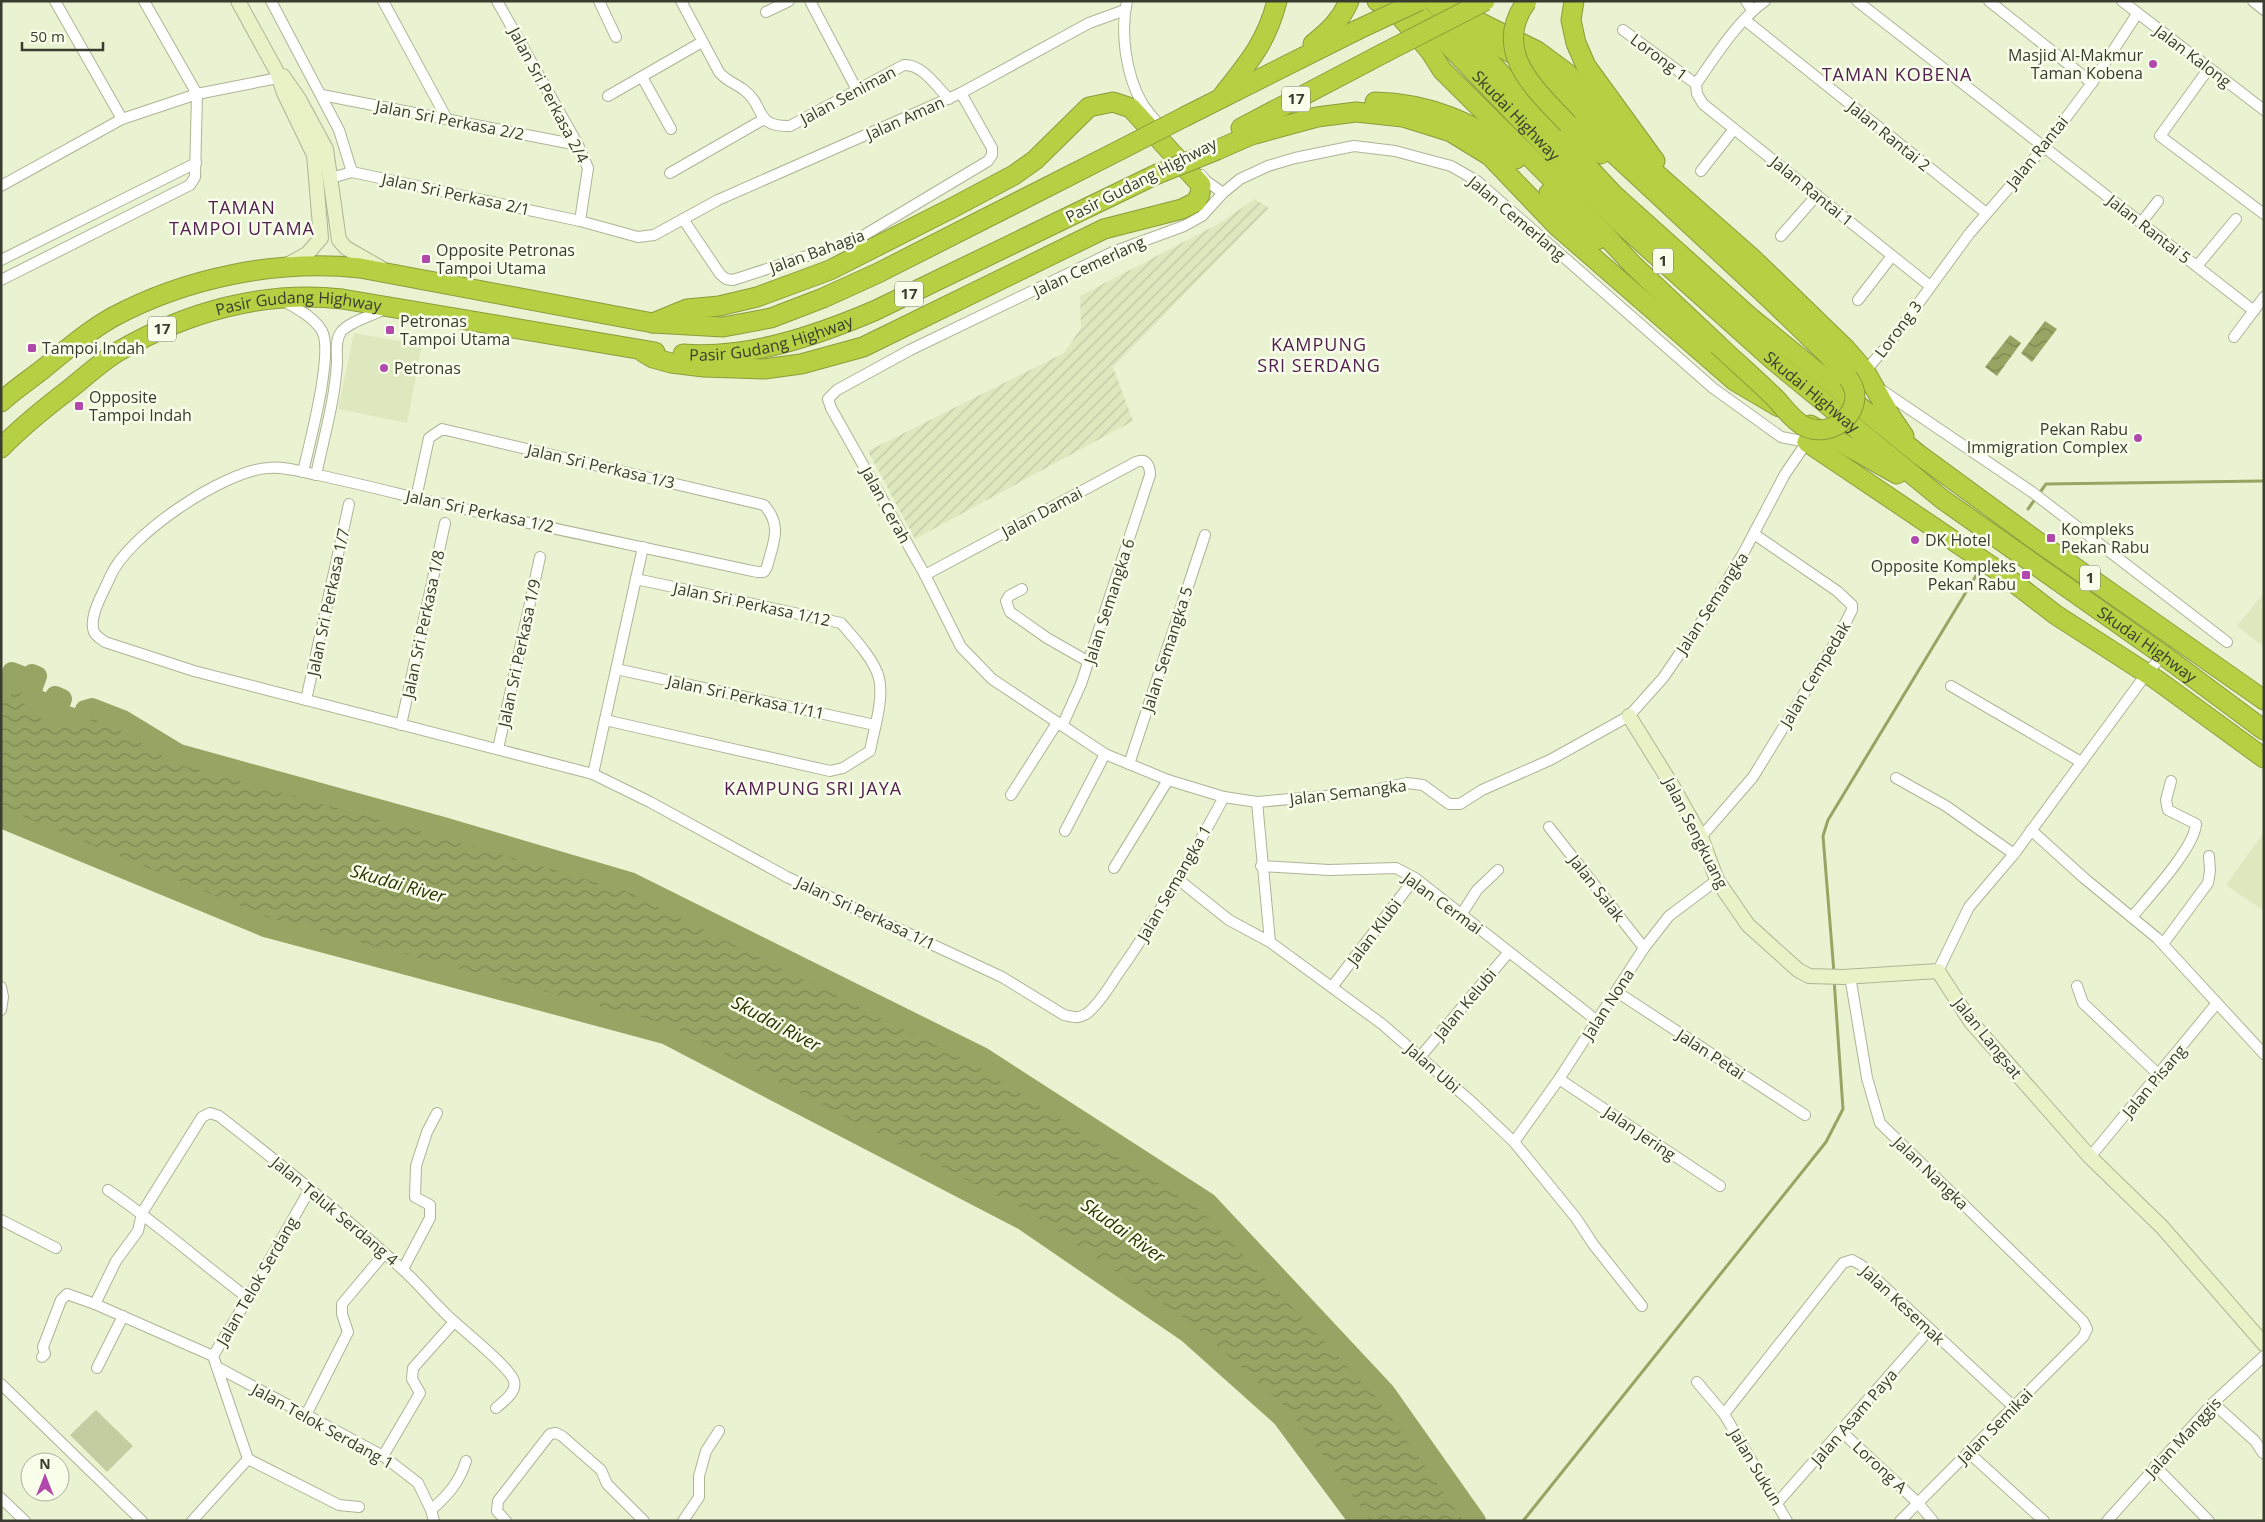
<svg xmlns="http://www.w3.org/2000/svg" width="2265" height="1522" font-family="'Open Sans',sans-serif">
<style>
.built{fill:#dde8bf}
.industrial{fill:url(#industrial-furrows)}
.pitch{fill:#c2cea1}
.water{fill:url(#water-waves)}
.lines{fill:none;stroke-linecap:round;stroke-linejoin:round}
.stream{stroke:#96a563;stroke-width:3}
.river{stroke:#96a563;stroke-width:20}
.street-casing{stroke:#acb595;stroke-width:12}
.secondary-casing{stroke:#acb595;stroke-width:16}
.highway-casing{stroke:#8a9c3c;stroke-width:21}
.street{stroke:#fff;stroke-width:10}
.secondary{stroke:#e9f1c7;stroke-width:14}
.highway{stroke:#b6d043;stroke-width:19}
.highway-bridge-casing{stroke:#8a9c3c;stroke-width:21;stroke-linecap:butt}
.highway-bridge{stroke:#b6d043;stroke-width:19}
.poi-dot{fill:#b149ad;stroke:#f9feea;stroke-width:2}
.labels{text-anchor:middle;stroke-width:5;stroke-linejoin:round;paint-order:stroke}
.shield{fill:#f9feea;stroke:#737667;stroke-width:1}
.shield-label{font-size:15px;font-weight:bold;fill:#393c2f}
.poi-label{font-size:16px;fill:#393c2f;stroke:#f9feea;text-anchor:start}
.street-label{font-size:16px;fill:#393c2f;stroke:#f9feea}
.neighbourhood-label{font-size:18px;letter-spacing:1px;fill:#532151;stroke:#f9feea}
.water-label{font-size:18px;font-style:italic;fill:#2b3300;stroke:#f9feea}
</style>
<defs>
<pattern id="industrial-furrows" width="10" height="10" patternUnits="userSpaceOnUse" patternTransform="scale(1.25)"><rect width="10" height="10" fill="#dde8bf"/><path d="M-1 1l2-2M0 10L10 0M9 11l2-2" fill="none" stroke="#bec8a4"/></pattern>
<pattern id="water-waves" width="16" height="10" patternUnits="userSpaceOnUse" patternTransform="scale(1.25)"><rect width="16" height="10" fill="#96a563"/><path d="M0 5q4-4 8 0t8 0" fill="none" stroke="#7b8852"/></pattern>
</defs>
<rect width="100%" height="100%" fill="#eaf3d1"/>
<g class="built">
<polygon points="354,333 422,345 407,423 338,409"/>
<polygon points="2264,593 2264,647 2237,626"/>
<polygon points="2264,832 2264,911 2226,885"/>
</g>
<polygon class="industrial" points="1255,199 1269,208 1113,367 1133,421 915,539 868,451 1064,353 1081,328 1080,296 1220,223"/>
<polygon class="pitch" points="96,1410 133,1446 107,1472 70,1435"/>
<g class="water">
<polygon points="2045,321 2057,329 2032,362 2021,353"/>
<polygon points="2010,335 2021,343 1997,376 1985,367"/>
<polygon points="12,672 29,679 32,674 37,676 30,696 43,702 41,707 49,710 55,696 62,699 58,714 77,719 82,717 85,710 92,708 123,720 179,754 443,827 630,882 982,1057 1208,1203 1385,1392 1476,1521 1359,1521 1282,1417 1188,1333 1023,1220 665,1034 265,927 1,818 1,692"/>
</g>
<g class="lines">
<g class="stream">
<polyline points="2028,509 2046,484 2264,481"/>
<polyline points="1834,973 1823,836 1828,820 1977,574"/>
<polyline points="1523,1521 1826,1142 1843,1109 1834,979"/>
</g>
<g class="river">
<polyline points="1,692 12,672 30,679 32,674 37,676 30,696 43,702 41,707 50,710 55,696 62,699 57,713 77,719 82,717 85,710 92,708 123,720 179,754 443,827 630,882 982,1057 1208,1203 1385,1392 1476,1521"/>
<polyline points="1,818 265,927 665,1034 1023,1220 1188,1333 1282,1417 1359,1521"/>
</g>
<g class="street-casing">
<g id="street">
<polyline points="55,1 122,119"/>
<polyline points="271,1 339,130 352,172"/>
<polyline points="383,1 447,119"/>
<polyline points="497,1 578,145 588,168 580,221"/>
<polyline points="599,1 616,37"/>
<path d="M681 1 719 72C726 81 735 83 744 90 766 106 753 127 790 126L904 65C922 64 936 86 949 99"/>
<polyline points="810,1 857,90"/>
<path d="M1127 1C1120 33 1126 75 1142 103 1148 113 1157 122 1165 131"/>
<polyline points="1746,1 1752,10"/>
<path d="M1765 1C1738 20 1715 57 1696 84L1697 94 1703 104 1930 286"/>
<polyline points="1857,1 2254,311"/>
<polyline points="1989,1 2092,83"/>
<polyline points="2122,1 2264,110"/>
<polyline points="2253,1 2264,10"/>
<polyline points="766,12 789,1"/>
<polyline points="1745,20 1986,213"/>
<polyline points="1623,30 1696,84"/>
<polyline points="2209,68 2160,136 2264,214"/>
<polyline points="642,77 671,129"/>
<polyline points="322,95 578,145"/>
<polyline points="608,96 702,42"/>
<polygon points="1354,146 1395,151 1451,166 1477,181 1713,388 1781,437 1807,442 1785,474 1745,550 1713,605 1663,678 1629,716 1550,760 1482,790 1460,804 1449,804 1423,785 1407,783 1359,793 1257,802 1224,797 1168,780 1105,754 992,679 961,647 925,575 831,408 828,399 837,390 910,350 1113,252 1184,226 1202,216 1223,193 1240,179 1268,166 1295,158"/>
<polyline points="1701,171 1734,129"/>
<polyline points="670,173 764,119"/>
<polyline points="1201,175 1206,181 1223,193"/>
<polyline points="331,178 352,172 580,221 638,237 654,235 718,200 961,93 1089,23 1125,10"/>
<polyline points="1,186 122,119 197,94 283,77"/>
<polyline points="683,219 720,274 726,279 733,280 856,240 988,161 992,155 992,148 961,93"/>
<polyline points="2141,223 2158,201"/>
<polyline points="1781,236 1817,195"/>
<polyline points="1,260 196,163"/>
<polyline points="2197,266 2236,219"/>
<polyline points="1,280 190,185 195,177 197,94 144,1"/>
<path d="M282 300C296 308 314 317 322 331 334 353 309 445 303 472"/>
<polyline points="1858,300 1892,256"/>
<polyline points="2234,337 2264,297"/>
<polyline points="1865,371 1888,345 1969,234 2044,147 2092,83 2137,14"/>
<polyline points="1880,389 2032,492 2227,642"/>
<path d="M316 475C324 437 335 400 337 362 337 352 335 340 341 332 349 321 376 315 388 307"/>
<path d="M416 498 429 438 442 429 764 505C783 526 773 543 767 567L764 572H757C643 547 529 524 416 498 383 490 351 482 318 475 302 472 284 466 268 468 223 471 127 536 110 577 104 592 88 616 94 632 96 636 101 639 105 642L194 671 593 774 650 802 787 877 1002 977 1064 1015C1073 1017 1078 1019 1086 1014 1097 1007 1110 986 1117 975 1157 919 1191 858 1224 797"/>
<path d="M925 575 1136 462C1146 458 1150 465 1150 475L1081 684 1062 726"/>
<polyline points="1022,589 1009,596 1006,601 1010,612 1047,638 1089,662"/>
<polyline points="616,669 875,725"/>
<polyline points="1951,686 2081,762"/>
<polyline points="306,700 349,504"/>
<path d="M605 720 830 771 843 768 870 751C874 729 884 700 879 678 874 659 853 637 841 623L636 579"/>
<polyline points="401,725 445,523"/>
<polyline points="498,749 540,557"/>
<polyline points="1129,764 1205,535"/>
<polyline points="593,774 643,547"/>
<polyline points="1896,778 1946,806 2014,854"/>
<polyline points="1011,795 1057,723"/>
<polyline points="1257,802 1270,942"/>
<polyline points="1549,827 1644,948"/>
<polyline points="2031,830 2084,878 2157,938 2264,1054"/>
<polyline points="1065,831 1105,754"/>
<polyline points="1701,837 1753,777 1835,643 1852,610 1852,605 1837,591 1754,534"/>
<polyline points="1261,866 1329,870 1396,868 1415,878 1596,1020"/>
<polyline points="1114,868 1168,780"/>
<polyline points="1179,880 1229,920 1270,942 1382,1024 1474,1104 1514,1142 1576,1218 1593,1244 1642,1306"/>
<polyline points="1461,915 1477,890 1498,870"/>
<path d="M2132 917C2148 898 2195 847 2196 824L2168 810 2166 800 2171 781"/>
<polyline points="2163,944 2208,883 2210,871 2209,856"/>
<polyline points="1938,971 1969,907 2014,854 2147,673 2163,655"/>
<polyline points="1850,976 1867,1078 1880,1123 2083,1321 2087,1329 2083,1337 1900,1521"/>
<polyline points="2077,986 2083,1003 2159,1075"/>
<polyline points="1,987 3,997 1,1010"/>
<polyline points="1332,987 1415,878"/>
<polyline points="1617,992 1805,1115"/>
<polyline points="1420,1057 1509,952"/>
<polyline points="1559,1079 1720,1186"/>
<polyline points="1514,1142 1559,1079 1644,948 1669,916 1717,880"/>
<polyline points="2090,1157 2217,1003"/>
<path d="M108 1190C157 1223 201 1263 248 1298"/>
<polyline points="1,1220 56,1248"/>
<polyline points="403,1269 430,1218 430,1205 415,1197 416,1166 427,1132 437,1113"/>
<path d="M95 1304 116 1261 138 1231 142 1213 202 1117 210 1113 219 1116C282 1165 343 1215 402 1269 418 1283 431 1300 447 1315 459 1327 511 1368 514 1381 517 1392 504 1401 496 1408"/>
<polyline points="42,1357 45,1354 43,1347 61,1300 67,1294 95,1304 213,1356"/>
<polyline points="217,1367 383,1456 418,1483 431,1510 434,1521"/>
<polyline points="97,1368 123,1316"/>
<polyline points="1697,1382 1724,1414 1787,1521"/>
<polyline points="1,1384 142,1521"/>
<polyline points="2213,1403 2255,1441 2263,1453"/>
<polyline points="1724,1414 1843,1263 1852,1260 1861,1265 2014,1407"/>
<polyline points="306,1415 348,1332 342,1314 342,1304 384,1254"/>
<polyline points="1842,1432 1918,1503 1933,1521"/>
<polyline points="1968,1452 2044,1521"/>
<polyline points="383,1456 420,1393 412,1379 413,1368 454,1322"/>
<polyline points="248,1459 213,1356 248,1298 310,1189"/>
<polyline points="248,1459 339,1505 359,1507"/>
<polyline points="2155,1466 2209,1521"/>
<polyline points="1,1498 25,1521"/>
<polyline points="1778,1502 1929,1330"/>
<path d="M431 1510C448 1495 459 1483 466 1461"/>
<polyline points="192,1521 248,1459"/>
<polyline points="506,1521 497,1511 498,1501 550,1434 556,1433 562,1436 601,1470 607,1484 644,1521"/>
<polyline points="683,1521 699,1497 699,1476 706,1451 719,1431"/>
<polyline points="2107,1521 2213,1403 2264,1356"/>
</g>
</g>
<g class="secondary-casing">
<g id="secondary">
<polyline points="238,1 277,72 284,93 314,155 321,238 307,254 285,266"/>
<polyline points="283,76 299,99 326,149 339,240 346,248 381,268"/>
<polyline points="1629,716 1673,787 1701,837 1717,880 1748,925 1798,970 1809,976 1843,977 1938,971 1971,1022 2090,1157 2162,1227 2264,1344"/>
</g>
</g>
<g class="highway-casing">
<g id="highway">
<polyline points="1377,1 1398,14 1430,51 1442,70 1563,190 1633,265 1718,345"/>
<path id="s1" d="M1406 1 1619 222 1773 360 1942 499 2163 655 2264 730"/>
<polyline points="1433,1 1613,194 1751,318 1918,454 2034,539 2264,700"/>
<polyline points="1454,1 1469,17 1537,51 1568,74 1636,156 1754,260 1846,349 1865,371 1891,417 1904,436"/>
<polyline points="1574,1 1571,20 1576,43 1586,66 1655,161"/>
<polyline points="1469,30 1535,66 1556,82 1608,148 1769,298 1829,356 1848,378"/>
<path d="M1313 44C1329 31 1341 20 1349 1"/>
<path d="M1223 95C1249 62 1266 43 1277 1"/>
<path d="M1375 102C1425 103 1480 122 1516 159"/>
<polyline points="1186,116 1357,30"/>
<polyline points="1568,124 1601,154"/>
<polyline points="1241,128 1382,54"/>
<polyline points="1255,134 1317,117 1356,112 1403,117 1451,132 1490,156 1557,226 1735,381 1779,407"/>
<polyline points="1217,150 1265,129"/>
<polyline points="1549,193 1574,221 1597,240"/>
<polyline points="643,352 653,358 671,363 704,367 764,369 801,364 863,347 1104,229 1182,209 1196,202 1200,194 1201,185 1131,108 1113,102 1089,107 1035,160 1014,175 954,207 830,270 757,297 719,306 687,309 653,323"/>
<path id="s2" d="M683 354C748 359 815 336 874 311L1155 175"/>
<path d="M1 402C14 390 29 380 43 369 65 351 88 331 113 317 186 278 277 259 360 268L653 323 723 327 771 318 823 298 878 273 1122 149"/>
<polyline points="1810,425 1897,474"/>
<polyline points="1807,442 2000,572 2056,615 2157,680 2264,758"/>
<path id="s3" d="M1 448C23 425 46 407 71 388 86 376 102 361 119 351 187 312 264 290 342 299L655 352"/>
</g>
</g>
<use href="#street" class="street"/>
<use href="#secondary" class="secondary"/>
<use href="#highway" class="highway"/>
<g class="highway-bridge-casing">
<g id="highway-bridge">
<path d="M1527 1C1490 51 1536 90 1568 124"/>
<polyline points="1357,30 1419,1"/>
<polyline points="1382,54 1485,1"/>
<polyline points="1122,149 1186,116"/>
<polyline points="1155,175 1217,150"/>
<path d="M1718 345C1737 363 1758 381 1777 400 1785 409 1791 418 1802 425 1832 443 1871 407 1848 378"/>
</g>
</g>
<use href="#highway-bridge" class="highway-bridge"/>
</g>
<g class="poi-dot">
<circle cx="2153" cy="64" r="5"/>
<rect x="421" y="254" width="10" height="10" rx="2.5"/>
<rect x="385" y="325" width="10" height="10" rx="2.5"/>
<rect x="27" y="343" width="10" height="10" rx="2.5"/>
<circle cx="384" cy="368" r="5"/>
<rect x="74" y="401" width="10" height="10" rx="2.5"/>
<circle cx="2138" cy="438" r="5"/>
<rect x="2046" y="533" width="10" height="10" rx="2.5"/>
<circle cx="1915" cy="540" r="5"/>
<rect x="2021" y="570" width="10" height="10" rx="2.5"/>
</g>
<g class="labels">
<g class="shield">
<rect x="1282" y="86.5" width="28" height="25" rx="4"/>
<rect x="1653" y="248.5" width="20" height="25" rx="4"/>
<rect x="895" y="281.5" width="28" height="25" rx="4"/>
<rect x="148" y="316.5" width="28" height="25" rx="4"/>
<rect x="2080" y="565.5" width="20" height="25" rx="4"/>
</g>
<g class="shield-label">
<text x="1296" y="104">17</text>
<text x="1663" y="266">1</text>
<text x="909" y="299">17</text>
<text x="162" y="334">17</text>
<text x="2090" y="583">1</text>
</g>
<g class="poi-label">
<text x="2143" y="61" text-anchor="end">Masjid Al-Makmur<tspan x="2143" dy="18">Taman Kobena</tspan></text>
<text x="436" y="256">Opposite Petronas<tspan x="436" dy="18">Tampoi Utama</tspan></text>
<text x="400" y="327">Petronas<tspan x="400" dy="18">Tampoi Utama</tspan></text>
<text x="42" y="354">Tampoi Indah</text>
<text x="394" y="374">Petronas</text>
<text x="89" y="403">Opposite<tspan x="89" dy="18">Tampoi Indah</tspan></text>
<text x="2128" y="435" text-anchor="end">Pekan Rabu<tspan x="2128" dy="18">Immigration Complex</tspan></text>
<text x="2061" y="535">Kompleks<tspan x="2061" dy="18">Pekan Rabu</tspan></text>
<text x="1925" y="546">DK Hotel</text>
<text x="2016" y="572" text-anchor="end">Opposite Kompleks<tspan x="2016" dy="18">Pekan Rabu</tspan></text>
</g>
<g class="street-label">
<text transform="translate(2193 56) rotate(37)" y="6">Jalan Kalong</text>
<text transform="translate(1659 57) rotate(37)" y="6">Lorong 1</text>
<text transform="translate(549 95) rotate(62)" y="6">Jalan Sri Perkasa 2/4</text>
<text transform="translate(848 95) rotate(-28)" y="6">Jalan Seniman</text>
<text dy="6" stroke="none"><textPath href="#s1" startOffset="159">Skudai Highway</textPath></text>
<text transform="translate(905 118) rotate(-24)" y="6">Jalan Aman</text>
<text transform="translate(450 120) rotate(11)" y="6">Jalan Sri Perkasa 2/2</text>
<text transform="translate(1889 136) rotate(39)" y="6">Jalan Rantai 2</text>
<text transform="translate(2037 152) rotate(-51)" y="6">Jalan Rantai</text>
<text transform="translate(1141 180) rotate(-27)" y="6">Pasir Gudang Highway</text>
<text transform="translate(1812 191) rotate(39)" y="6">Jalan Rantai 1</text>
<text transform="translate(456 194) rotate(12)" y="6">Jalan Sri Perkasa 2/1</text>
<text transform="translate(1517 218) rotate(40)" y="6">Jalan Cemerlang</text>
<text transform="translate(2149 229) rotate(38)" y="6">Jalan Rantai 5</text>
<text transform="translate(817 251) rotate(-20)" y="6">Jalan Bahagia</text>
<text transform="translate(1089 266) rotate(-25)" y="6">Jalan Cemerlang</text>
<text dy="6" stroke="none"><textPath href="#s3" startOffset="342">Pasir Gudang Highway</textPath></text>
<text transform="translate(1898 329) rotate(-53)" y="6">Lorong 3</text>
<text dy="6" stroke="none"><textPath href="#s2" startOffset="90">Pasir Gudang Highway</textPath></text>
<text dy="6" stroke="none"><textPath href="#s1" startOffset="564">Skudai Highway</textPath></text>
<text transform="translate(601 466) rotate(13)" y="6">Jalan Sri Perkasa 1/3</text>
<text transform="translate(886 505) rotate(61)" y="6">Jalan Cerah</text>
<text transform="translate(480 511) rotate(12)" y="6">Jalan Sri Perkasa 1/2</text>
<text transform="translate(1042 512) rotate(-28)" y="6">Jalan Damai</text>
<text transform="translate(1109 601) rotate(-72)" y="6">Jalan Semangka 6</text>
<text transform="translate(328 602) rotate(-78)" y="6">Jalan Sri Perkasa 1/7</text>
<text transform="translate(1712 603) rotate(-57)" y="6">Jalan Semangka</text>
<text transform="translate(752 604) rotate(12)" y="6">Jalan Sri Perkasa 1/12</text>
<text transform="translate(423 624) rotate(-78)" y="6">Jalan Sri Perkasa 1/8</text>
<text dy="6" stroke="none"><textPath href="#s1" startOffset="984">Skudai Highway</textPath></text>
<text transform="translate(1167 649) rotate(-72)" y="6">Jalan Semangka 5</text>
<text transform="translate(519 653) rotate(-78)" y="6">Jalan Sri Perkasa 1/9</text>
<text transform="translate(1815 674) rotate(-59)" y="6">Jalan Cempedak</text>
<text transform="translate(746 697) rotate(12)" y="6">Jalan Sri Perkasa 1/11</text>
<text transform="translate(1348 792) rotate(-7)" y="6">Jalan Semangka</text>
<text transform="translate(1696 833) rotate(63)" y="6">Jalan Sengkuang</text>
<text transform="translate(1174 883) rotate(-60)" y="6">Jalan Semangka 1</text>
<text transform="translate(1597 888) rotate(52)" y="6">Jalan Salak</text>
<text transform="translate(1443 903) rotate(36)" y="6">Jalan Cermai</text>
<text transform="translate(866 913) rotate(25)" y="6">Jalan Sri Perkasa 1/1</text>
<text transform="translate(1374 932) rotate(-53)" y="6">Jalan Klubi</text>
<text transform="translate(1465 1004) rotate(-50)" y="6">Jalan Kelubi</text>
<text transform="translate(1608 1004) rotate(-57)" y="6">Jalan Nona</text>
<text transform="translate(1988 1038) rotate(51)" y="6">Jalan Langsat</text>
<text transform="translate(1711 1054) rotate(33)" y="6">Jalan Petai</text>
<text transform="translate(1433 1068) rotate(41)" y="6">Jalan Ubi</text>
<text transform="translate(2154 1081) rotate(-50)" y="6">Jalan Pisang</text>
<text transform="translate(1640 1133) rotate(34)" y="6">Jalan Jering</text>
<text transform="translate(1931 1173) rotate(44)" y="6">Jalan Nangka</text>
<text transform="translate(335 1211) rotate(40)" y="6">Jalan Teluk Serdang 4</text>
<text transform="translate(257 1281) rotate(-60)" y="6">Jalan Telok Serdang</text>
<text transform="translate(1903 1305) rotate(43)" y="6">Jalan Kesemak</text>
<text transform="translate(1854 1417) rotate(-49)" y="6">Jalan Asam Paya</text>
<text transform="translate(323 1426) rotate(29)" y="6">Jalan Telok Serdang 1</text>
<text transform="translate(1995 1426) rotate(-45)" y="6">Jalan Semikai</text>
<text transform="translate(2183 1437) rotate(-47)" y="6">Jalan Manggis</text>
<text transform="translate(1756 1467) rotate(59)" y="6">Jalan Sukun</text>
<text transform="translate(1880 1467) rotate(43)" y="6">Lorong A</text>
</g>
<g class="neighbourhood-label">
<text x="1897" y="81">TAMAN KOBENA</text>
<text x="242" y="214">TAMAN<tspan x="242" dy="21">TAMPOI UTAMA</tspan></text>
<text x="1319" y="351">KAMPUNG<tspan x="1319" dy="21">SRI SERDANG</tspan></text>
<text x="813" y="795">KAMPUNG SRI JAYA</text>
</g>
<g class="water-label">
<text transform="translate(398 884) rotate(16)" y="6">Skudai River</text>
<text transform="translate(776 1024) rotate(28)" y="6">Skudai River</text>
<text transform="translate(1123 1231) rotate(35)" y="6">Skudai River</text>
</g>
</g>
<rect width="2265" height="1522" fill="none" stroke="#393c2f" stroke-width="5"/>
<g transform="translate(45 1477)"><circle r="24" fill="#f9feea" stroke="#acb09f"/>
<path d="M0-4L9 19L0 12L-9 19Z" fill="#b149ad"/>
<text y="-8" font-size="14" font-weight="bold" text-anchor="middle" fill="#393c2f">N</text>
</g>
<path d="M22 42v8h81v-8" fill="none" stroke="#393c2f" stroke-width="2.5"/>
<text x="30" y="42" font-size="15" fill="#393c2f" stroke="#f9feea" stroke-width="4" paint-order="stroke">50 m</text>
</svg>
